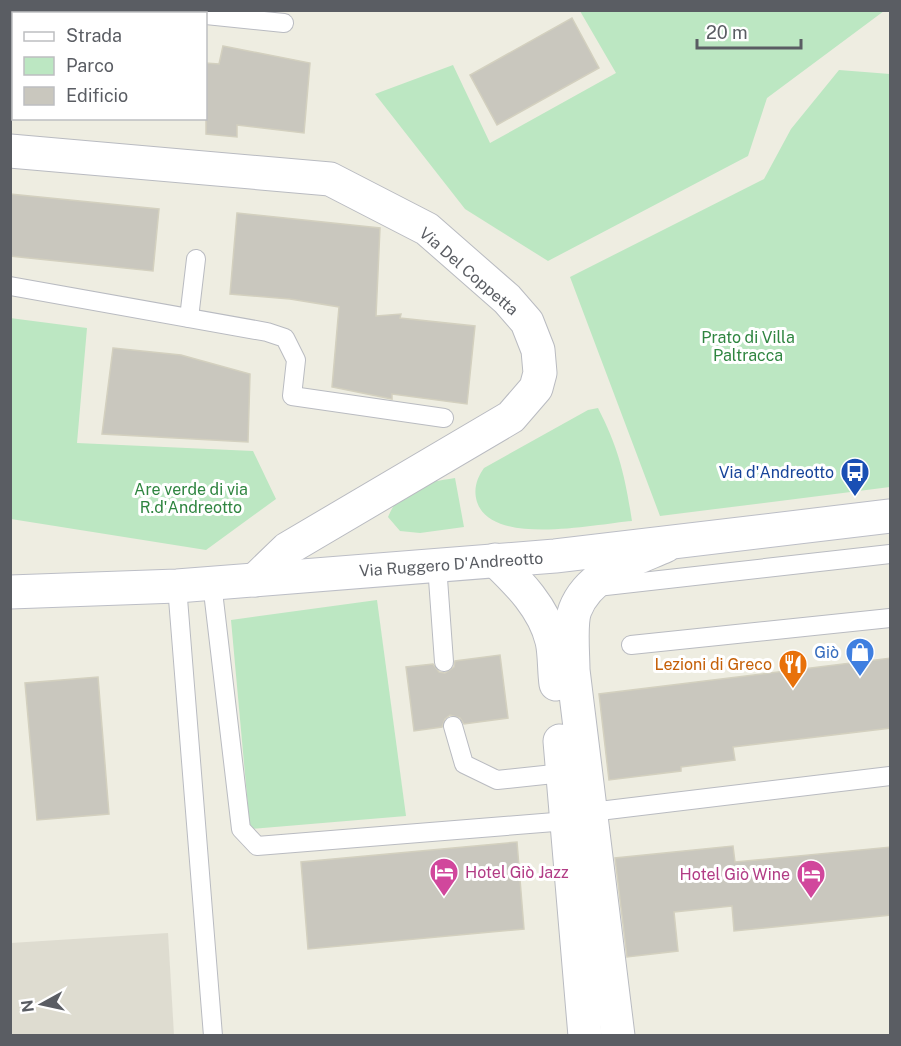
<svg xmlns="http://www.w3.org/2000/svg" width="901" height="1046" font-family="'Public Sans',sans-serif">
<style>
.education{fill:#dedcd0}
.green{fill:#bce7c2}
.building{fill:#c9c7be;stroke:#d3d0bf;stroke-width:1.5}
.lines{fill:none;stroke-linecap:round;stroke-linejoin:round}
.service-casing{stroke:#b9bbc1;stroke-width:20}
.minor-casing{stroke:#b9bbc1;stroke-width:35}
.secondary-casing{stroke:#bcbec6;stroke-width:35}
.service{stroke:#fff;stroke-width:18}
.minor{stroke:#fff;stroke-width:33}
.secondary{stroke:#fff;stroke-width:33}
.labels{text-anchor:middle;stroke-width:6;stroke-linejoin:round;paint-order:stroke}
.street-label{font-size:16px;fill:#5a5d63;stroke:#fff}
.park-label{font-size:16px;fill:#2f8540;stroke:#fff}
.transit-label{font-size:16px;fill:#164399;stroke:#fff;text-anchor:end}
.shop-label{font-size:16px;fill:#366cbe;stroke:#fff;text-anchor:end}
.food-label{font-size:16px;fill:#c56008;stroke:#fff;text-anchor:end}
.hotel-label{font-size:16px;fill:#b23c85;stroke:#fff;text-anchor:start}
</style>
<rect width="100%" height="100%" fill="#eeede1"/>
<polygon class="education" points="168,933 174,1035 11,1035 11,943"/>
<g class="green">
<polygon points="580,11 884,11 767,98 748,156 548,261 465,209 375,94 453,65 490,143 616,73"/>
<polygon points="839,70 890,74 890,487 660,516 570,277 764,179 791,129"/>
<polygon points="10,318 87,328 77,443 253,451 276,499 206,550 11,519"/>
<path d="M598 408C619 449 625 476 632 521 595 524 492 547 477 502 473 489 477 478 484 468L588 410Z"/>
<path d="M455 478 464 527 420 533 400 531 388 517C403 482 421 484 455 478Z"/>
<polygon points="377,600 406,816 250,829 231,620"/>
</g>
<g class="building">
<polygon points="572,18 599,68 497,125 470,75"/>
<polygon points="223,46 310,63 304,133 237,125 237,137 206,134 206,63 219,64"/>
<polygon points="10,194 159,209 153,271 10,256"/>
<polygon points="237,213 380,228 376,316 401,314 400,318 475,326 467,404 392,394 392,399 332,387 339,307 290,299 230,294"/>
<polygon points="113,348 181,355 250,374 248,442 102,434"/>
<polygon points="500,655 508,718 464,724 460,718 450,715 445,719 442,727 414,731 406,667 433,664 439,672 445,673 454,667 455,661"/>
<polygon points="891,658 891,728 733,747 735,760 681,767 681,771 609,780 599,694"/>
<polygon points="98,677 109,814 37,820 25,683"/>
<polygon points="517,842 524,929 308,949 301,862"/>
<polygon points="733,846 735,862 891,847 891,915 734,931 732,906 674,912 678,951 627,957 615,858"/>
</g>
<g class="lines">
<g class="service-casing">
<g id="service">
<polyline points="157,10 187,14"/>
<polyline points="206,15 284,23"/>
<polyline points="10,286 267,332 285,338 296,360 292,396 444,418"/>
<polyline points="189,318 196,259"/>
<polyline points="437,565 444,662"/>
<polyline points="212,583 241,829 257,846 567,821"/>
<polyline points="177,586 213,1036"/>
<polyline points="597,587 890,554"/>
<polyline points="631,645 890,618"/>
<polyline points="453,726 464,764 497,780 563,773"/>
<polyline points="591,812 890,776"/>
</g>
</g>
<g class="minor-casing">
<g id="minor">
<polyline points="10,151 330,179 427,229 507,299 527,322 538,350 540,373 536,388 511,417 287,549 255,580"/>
<path d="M495 560C519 583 544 608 552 641 555 654 554 670 556 684"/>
<polyline points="560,741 585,1036"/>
<path d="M618 1036 573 670C573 655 570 623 575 610 589 573 633 560 665 546"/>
</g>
</g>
<g class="secondary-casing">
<polyline id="secondary" points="10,592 177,586 555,556 890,516"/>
</g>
<use href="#service" class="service"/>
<use href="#minor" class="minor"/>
<use href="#secondary" class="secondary"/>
</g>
<defs>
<g id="bus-pin" transform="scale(1.5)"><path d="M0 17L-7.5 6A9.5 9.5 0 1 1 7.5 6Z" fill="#1a4fb4" stroke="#fff"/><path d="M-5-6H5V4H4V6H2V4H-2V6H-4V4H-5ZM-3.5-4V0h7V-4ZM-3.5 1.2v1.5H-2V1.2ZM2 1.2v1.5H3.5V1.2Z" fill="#fff"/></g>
<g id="shop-pin" transform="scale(1.5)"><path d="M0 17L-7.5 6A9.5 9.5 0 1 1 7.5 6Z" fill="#3f7fe0" stroke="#fff"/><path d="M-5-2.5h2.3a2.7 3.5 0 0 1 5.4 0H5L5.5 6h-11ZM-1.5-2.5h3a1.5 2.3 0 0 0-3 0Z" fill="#fff"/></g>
<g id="restaurant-pin" transform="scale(1.5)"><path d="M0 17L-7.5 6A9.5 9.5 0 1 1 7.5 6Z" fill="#e8710a" stroke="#fff"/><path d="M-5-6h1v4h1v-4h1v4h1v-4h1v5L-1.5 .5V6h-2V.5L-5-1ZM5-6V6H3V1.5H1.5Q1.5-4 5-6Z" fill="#fff"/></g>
<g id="hotel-pin" transform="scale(1.5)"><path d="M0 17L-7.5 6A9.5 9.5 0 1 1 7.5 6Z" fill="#d1479c" stroke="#fff"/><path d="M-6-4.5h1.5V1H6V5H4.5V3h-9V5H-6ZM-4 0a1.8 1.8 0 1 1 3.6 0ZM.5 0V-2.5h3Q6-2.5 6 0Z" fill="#fff"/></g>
</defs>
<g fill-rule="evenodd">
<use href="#bus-pin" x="855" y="472"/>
<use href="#shop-pin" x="860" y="652"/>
<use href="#restaurant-pin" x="793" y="664"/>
<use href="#hotel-pin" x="444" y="872"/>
<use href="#hotel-pin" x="811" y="874"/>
</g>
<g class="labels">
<g class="street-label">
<text transform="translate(469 271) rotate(41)" y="6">Via Del Coppetta</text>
<text transform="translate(451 564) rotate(-4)" y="6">Via Ruggero D'Andreotto</text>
</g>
<g class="park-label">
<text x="748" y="343">Prato di Villa<tspan x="748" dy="18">Paltracca</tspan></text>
<text x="191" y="495">Are verde di via<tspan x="191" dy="18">R.d'Andreotto</tspan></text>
</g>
<g class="transit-label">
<text x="834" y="478">Via d'Andreotto</text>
</g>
<g class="shop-label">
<text x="839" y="658">Giò</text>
</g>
<g class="food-label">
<text x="772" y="670">Lezioni di Greco</text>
</g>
<g class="hotel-label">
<text x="465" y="878">Hotel Giò Jazz</text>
<text x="790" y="880" text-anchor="end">Hotel Giò Wine</text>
</g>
</g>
<rect width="901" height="1046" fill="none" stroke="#5a5d63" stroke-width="24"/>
<rect x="12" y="12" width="195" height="108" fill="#ffffff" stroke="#bdbec1" stroke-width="1.5"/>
<rect x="24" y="32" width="30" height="9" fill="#ffffff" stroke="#bdbec1" stroke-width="1.5"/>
<text x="66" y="42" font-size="18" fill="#5a5d63">Strada</text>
<rect x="24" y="57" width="30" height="18" fill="#bce7c2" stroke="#bdbec1" stroke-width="1.5"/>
<text x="66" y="72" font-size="18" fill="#5a5d63">Parco</text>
<rect x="24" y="87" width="30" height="18" fill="#c9c7be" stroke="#bdbec1" stroke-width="1.5"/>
<text x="66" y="102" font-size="18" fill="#5a5d63">Edificio</text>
<g transform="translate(42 1004) rotate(262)" stroke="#ffffff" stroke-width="4.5" paint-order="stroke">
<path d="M0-4.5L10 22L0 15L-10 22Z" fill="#5a5d63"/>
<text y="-9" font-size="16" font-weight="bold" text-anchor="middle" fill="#5a5d63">N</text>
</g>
<path d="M697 39v9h104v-9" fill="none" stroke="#5a5d63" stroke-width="3"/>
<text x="706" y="39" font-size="18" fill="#5a5d63" stroke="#ffffff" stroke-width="4.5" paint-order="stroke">20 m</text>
</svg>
